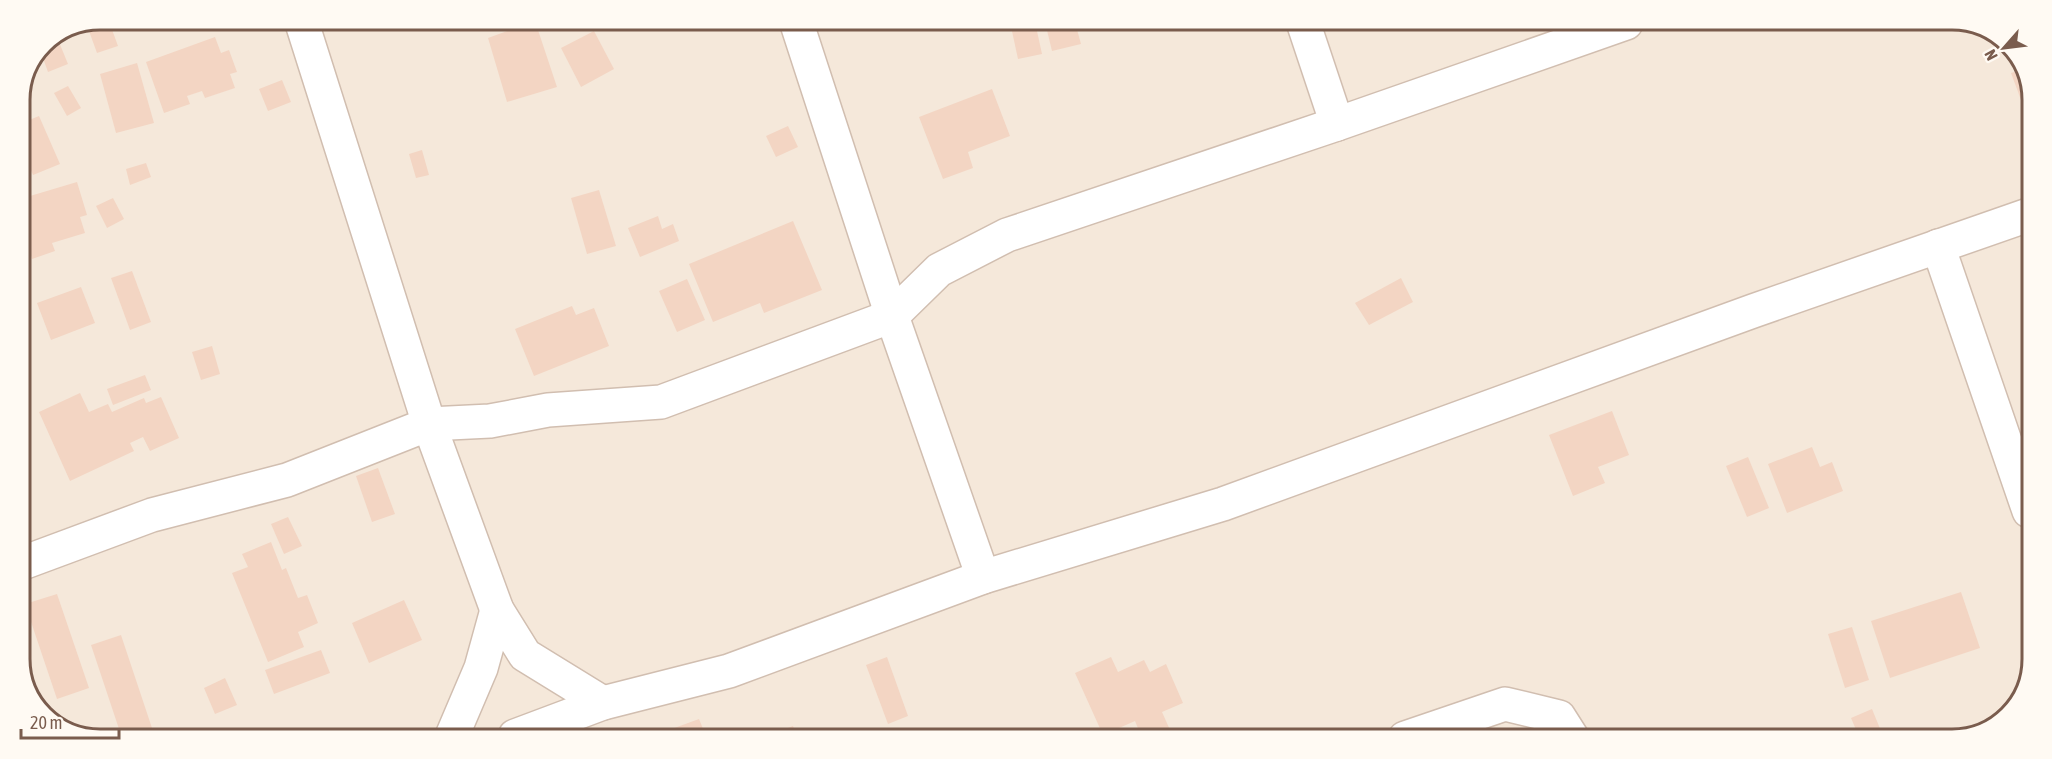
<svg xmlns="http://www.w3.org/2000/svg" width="2052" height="759" font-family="'Asap Condensed',sans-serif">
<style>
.residential{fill:#f5e8da}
.building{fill:#f3d5c3}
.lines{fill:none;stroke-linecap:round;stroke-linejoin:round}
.minor-casing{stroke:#d1beb0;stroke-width:36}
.minor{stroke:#fff;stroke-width:33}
.rim{fill:none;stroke:#7a5c4d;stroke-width:3}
</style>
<rect width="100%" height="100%" fill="#fdf6ec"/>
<polygon class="residential" points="100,20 1978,24 2016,51 2032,94 2028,685 1997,726 1952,739 74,735 36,708 20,665 20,95 43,43"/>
<g class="building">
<polygon points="535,21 557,87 507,102 488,38"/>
<polygon points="1010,22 1035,22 1042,54 1018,59"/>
<polygon points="1045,22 1075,22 1081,44 1052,51"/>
<polygon points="110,24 118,46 97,53 89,31"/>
<polygon points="594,31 614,69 581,87 561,48"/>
<polygon points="215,37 221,53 229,50 237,72 230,74 235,88 205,98 202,91 187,96 190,104 164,113 146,62"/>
<polygon points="59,42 68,64 48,72 40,50"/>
<polygon points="137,63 154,123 116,133 100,74"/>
<polygon points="2023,69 2032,96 2021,100 2011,73"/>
<polygon points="282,80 291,102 268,111 259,89"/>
<polygon points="68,86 81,108 67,116 54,93"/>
<polygon points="992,89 1010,136 968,152 973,168 943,179 919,117"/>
<polygon points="39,116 60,164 33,175 29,166 20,170 20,117 22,123"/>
<polygon points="788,126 798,147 776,157 766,136"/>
<polygon points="422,150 429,175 416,178 409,154"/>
<polygon points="146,163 151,177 130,185 126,169"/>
<polygon points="77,182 87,215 80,217 85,233 52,243 55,251 32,259 20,218 20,199"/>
<polygon points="599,190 616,246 587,254 571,198"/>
<polygon points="113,198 124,219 107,228 96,206"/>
<polygon points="658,216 662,229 673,224 679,241 640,257 628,228"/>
<polygon points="793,221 822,290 764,313 760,303 713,322 689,264"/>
<polygon points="132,271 151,322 130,330 111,278"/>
<polygon points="1401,278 1413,302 1369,325 1355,303"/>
<polygon points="687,279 705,320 677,332 659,291"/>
<polygon points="81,287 95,323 51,340 37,303"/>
<polygon points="572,306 576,315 594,308 609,346 534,376 515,329"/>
<polygon points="212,346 220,374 201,380 192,352"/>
<polygon points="145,375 151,390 113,405 107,389"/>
<polygon points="80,393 89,412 108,404 112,412 144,398 146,403 161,397 179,438 150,451 143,437 130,443 134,451 70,481 39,412"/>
<polygon points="1612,411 1629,455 1598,467 1605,483 1573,496 1549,435"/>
<polygon points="1812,447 1820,467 1832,462 1843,491 1787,513 1768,464"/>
<polygon points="1748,457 1769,508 1747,517 1726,466"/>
<polygon points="378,468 395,514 372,522 356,476"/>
<polygon points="288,517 302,546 284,554 271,524"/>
<polygon points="271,542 282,570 286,568 298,598 307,595 318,623 298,632 304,647 268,662 232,573 248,567 242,554"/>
<polygon points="1961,592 1980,648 1890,678 1871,621"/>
<polygon points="57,594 89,688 57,699 25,604"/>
<polygon points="404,600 422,640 369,663 352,623"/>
<polygon points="1852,627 1869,680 1845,688 1828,634"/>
<polygon points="121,635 153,731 142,735 121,735 91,645"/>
<polygon points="321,650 330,673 274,694 265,670"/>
<polygon points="887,657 908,716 888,724 866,665"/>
<polygon points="1111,657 1118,672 1144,660 1150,672 1166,664 1183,703 1162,712 1170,730 1153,738 1142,738 1135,721 1103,735 1075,673"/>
<polygon points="225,678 237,705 215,714 204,688"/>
<polygon points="1872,709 1881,731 1860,739 1851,718"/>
<polygon points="699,719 706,736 715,732 717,737 659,736 658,734"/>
<polygon points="793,726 797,737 770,737 769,735"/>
<polygon points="910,729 913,737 893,737"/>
</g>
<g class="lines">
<g class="minor-casing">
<g id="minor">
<polyline points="301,20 429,424 497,610 525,655 603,703"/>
<polyline points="796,21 892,316 983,577"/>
<polyline points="1303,22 1337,124"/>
<polyline points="1938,246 2029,511"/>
<polyline points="20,564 152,515 287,480 429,424 490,421 548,410 661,402 892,316 939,270 1007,235 1337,124 1626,23"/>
<polyline points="452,736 481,668 497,610"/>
<polyline points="515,736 603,703 729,671 983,577 1223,504 1753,311 2031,214"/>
<polyline points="1405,738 1505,704 1559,717 1573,739"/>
</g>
</g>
<use href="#minor" class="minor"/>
</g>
<path d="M0 0H2052V759H0ZM100 30H1952A70 70 0 0 1 2022 100V659A70 70 0 0 1 1952 729H100A70 70 0 0 1 30 659V100A70 70 0 0 1 100 30Z" fill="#fffaf3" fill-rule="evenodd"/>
<path class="rim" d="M100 30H1952A70 70 0 0 1 2022 100V659A70 70 0 0 1 1952 729H100A70 70 0 0 1 30 659V100A70 70 0 0 1 100 30Z"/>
<g transform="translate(2004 48) rotate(242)" stroke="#fffaf3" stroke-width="4.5" paint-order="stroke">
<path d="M0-4.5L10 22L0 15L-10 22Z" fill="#7a5c4d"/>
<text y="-9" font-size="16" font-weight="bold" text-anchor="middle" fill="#7a5c4d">N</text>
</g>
<path d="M21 729v9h98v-9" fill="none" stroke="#7a5c4d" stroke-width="3"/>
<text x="30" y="729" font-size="18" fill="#7a5c4d" stroke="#fffaf3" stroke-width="4.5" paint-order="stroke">20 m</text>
</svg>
